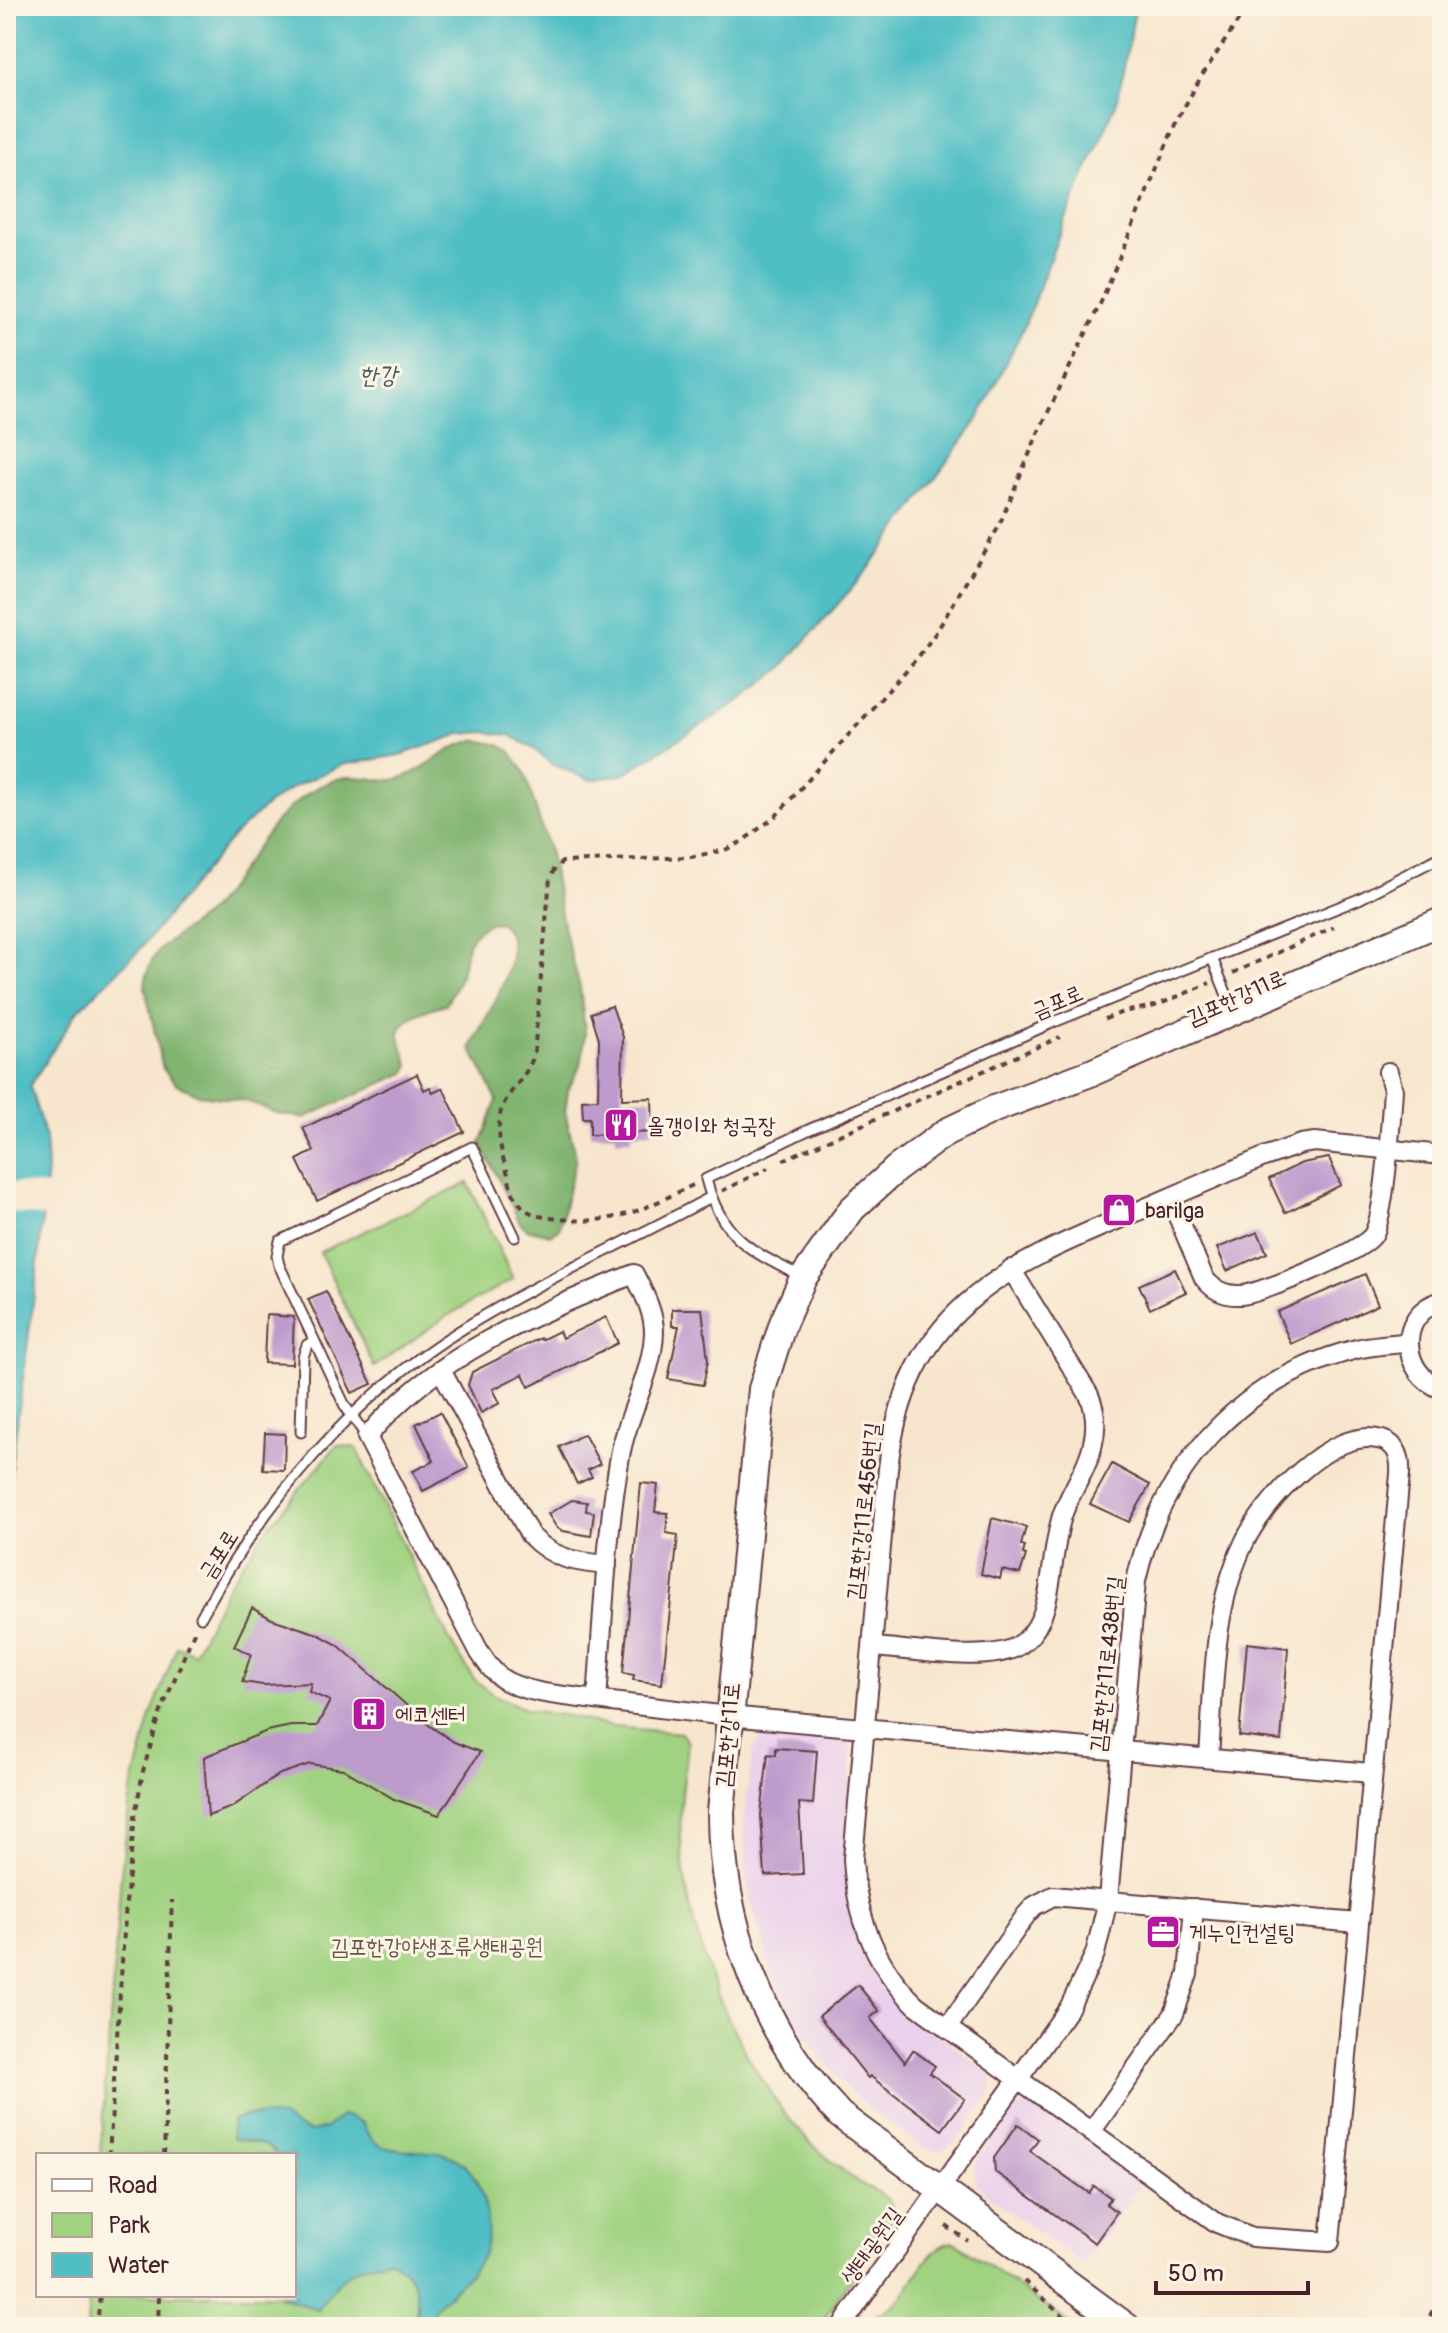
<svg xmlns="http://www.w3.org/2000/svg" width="1448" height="2333" font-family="Pangolin,'Poor Story',sans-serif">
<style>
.built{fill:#ead1ec}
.green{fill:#a0d281;stroke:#757856;stroke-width:2}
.forest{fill:#80b46f;stroke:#656a4d;stroke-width:2}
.water{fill:#4fbec5;stroke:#4c6e78;stroke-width:2}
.pier{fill:#f7e6cd}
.building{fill:#be9bcd}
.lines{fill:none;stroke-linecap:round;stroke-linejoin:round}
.service-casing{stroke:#643d43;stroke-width:13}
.minor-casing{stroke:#643d43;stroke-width:22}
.secondary-casing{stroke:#643d43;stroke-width:30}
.path{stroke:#643d43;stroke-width:4;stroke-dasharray:6 6;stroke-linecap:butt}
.service{stroke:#fff;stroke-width:9}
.minor{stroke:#fff;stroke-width:18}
.secondary{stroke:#fff;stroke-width:26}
.labels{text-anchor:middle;stroke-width:6;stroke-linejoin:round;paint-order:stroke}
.street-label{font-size:22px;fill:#4a1f2b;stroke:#fcf5e5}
.poi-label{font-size:22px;fill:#4a1f2b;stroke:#fcf5e5;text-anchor:start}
.park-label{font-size:22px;fill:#645545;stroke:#fcf5e5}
.water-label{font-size:24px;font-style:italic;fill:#4c5761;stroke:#fcf5e5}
</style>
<rect width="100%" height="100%" fill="#fcf5e5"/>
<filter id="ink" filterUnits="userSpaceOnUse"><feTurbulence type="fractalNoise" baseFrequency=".0125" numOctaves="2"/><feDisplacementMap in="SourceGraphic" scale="16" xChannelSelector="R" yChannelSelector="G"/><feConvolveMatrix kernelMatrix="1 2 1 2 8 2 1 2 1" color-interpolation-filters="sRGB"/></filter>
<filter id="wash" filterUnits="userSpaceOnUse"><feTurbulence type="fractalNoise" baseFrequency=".006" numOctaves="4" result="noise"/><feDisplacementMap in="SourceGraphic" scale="32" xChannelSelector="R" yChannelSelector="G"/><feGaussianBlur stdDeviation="1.8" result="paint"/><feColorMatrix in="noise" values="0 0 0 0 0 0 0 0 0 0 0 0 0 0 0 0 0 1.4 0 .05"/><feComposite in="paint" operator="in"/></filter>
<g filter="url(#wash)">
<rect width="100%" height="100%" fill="#f7e6cd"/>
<g class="built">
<polygon points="773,1733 841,1741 852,1747 845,1861 851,1909 865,1951 888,1990 904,2006 992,2075 994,2081 989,2097 955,2143 939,2152 923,2148 871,2110 839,2080 797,2026 775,1980 751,1902 746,1876 744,1818 753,1747 765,1734"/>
<polygon points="1032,2103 1047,2111 1144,2180 1083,2264 991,2198 975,2183 974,2169 978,2158 1015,2109"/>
</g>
<g class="green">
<polygon points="468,1183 513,1279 447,1316 374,1367 320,1252"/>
<path d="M337 1445 356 1448 449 1639 474 1679 492 1694 527 1710 567 1716 613 1727 681 1733 688 1743C685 1775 678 1809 681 1841 687 1933 722 2021 773 2097 797 2132 820 2154 854 2179 864 2187 882 2192 890 2202 894 2208 892 2214 892 2220L818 2327H87L89 2295H294V2155H100L121 1874 131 1792 151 1716 177 1646 194 1653 231 1580 269 1526Z"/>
<path d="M952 2242 958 2244 1075 2327H864C872 2314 884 2313 895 2304 915 2287 924 2248 952 2242Z"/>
</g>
<path class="forest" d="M477 740 500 745 510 751 524 771 550 854 564 930 580 987 585 1032 583 1053 580 1066 568 1090 565 1111 576 1158 559 1228 550 1235 527 1229 520 1223 481 1143 497 1100 471 1048C484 1016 523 967 508 932 499 912 477 927 470 940 465 949 464 960 462 970 459 982 452 993 446 1004 432 1008 399 1017 399 1035 400 1045 407 1056 409 1066L405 1073 304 1118 278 1114 247 1101 199 1095 176 1084 163 1069 145 987C148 939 187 937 213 907 254 860 276 797 341 778 361 773 382 785 401 778 429 769 448 744 477 740Z"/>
<g class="water">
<polygon points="6,6 1136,6 1117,102 1062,227 1024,327 977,421 865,573 781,669 741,700 622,775 590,780 551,764 534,749 510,735 484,732 461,734 400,755 341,765 293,787 267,805 234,835 139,950 76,1013 30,1086 45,1137 47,1169 37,1273 6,1505"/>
<path d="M248 2115 281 2117 296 2127 311 2132 326 2128 343 2115 363 2123C381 2183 465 2111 485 2206 494 2249 481 2263 452 2291 447 2296 438 2303 434 2309 432 2313 432 2322 431 2327H414C420 2293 420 2278 390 2259 351 2266 338 2277 318 2310L277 2295H294V2155H278C267 2143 248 2141 232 2139V2120Z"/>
</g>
<polygon class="pier" points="6,1182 49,1186 47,1217 6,1212"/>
<g id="blocks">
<g class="building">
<polygon points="612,1006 623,1037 622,1099 652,1098 653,1132 632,1133 632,1139 616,1140 616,1134 590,1135 590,1118 583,1118 582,1100 598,1099 599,1039 591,1013"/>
<polygon points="417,1074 424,1090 430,1087 433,1093 443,1088 464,1132 317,1201 297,1160 314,1151 303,1128"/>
<polygon points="1329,1158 1341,1185 1285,1213 1269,1179 1302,1163"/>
<polygon points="1258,1232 1267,1253 1227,1271 1217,1248"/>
<polygon points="1175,1269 1186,1292 1150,1309 1139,1285"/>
<polygon points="1365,1274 1378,1305 1291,1344 1277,1312"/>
<polygon points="326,1291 372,1384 352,1393 308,1299"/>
<polygon points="672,1309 702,1309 708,1361 703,1385 668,1379 679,1326 672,1326"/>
<polygon points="266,1315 294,1317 292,1364 264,1363"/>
<polygon points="606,1317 618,1343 529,1387 523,1374 493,1389 500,1403 481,1413 468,1385 472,1372 540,1338 541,1340 559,1331 562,1338"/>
<polygon points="440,1412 469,1468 423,1491 413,1471 434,1461 416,1424"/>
<polygon points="265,1433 285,1434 284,1470 263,1469"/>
<polygon points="584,1434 600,1464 588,1470 592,1477 577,1484 559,1447"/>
<polygon points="1112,1464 1150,1485 1129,1522 1090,1504"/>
<polygon points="641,1483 658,1485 655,1512 668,1513 666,1533 678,1535 662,1684 633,1680 634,1675 623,1673"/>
<polygon points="572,1500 587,1502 586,1511 594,1512 591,1536 563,1531 557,1528 548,1514"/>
<polygon points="992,1518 1026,1527 1021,1545 1025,1546 1023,1554 1026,1555 1020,1574 1002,1570 1000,1579 981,1574"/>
<polygon points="252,1608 272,1619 318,1634 338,1645 430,1726 454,1742 480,1752 439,1815 394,1799 343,1769 310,1764 280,1774 232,1807 208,1816 204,1757 267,1731 291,1726 317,1726 330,1701 309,1692 311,1683 263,1685 242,1682 251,1654 234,1646"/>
<polygon points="1247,1643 1288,1648 1281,1741 1239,1736"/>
<polygon points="776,1748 817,1751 813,1804 799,1803 803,1874 765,1876 761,1815 768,1754 776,1755"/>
<polygon points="858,1985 879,2011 870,2018 905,2062 913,2050 935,2066 930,2073 965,2099 942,2130 870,2076 868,2078 819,2016"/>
<polygon points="1018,2124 1038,2139 1030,2151 1089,2193 1094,2186 1111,2198 1106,2204 1117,2212 1095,2243 995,2172 994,2158"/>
</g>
</g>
</g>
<g filter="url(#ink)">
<use href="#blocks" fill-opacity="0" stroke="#643d43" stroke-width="2"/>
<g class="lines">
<g class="service-casing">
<g id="service">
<polyline points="1212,958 1229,1000"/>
<path d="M802 1277C751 1251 721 1238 706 1179L806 1131 1054 1022 1359 899 1442 856"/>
<polyline points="301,1432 303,1357 307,1345 314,1341"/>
<polyline points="367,1437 345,1406 279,1265 277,1256 280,1241 472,1147 515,1237"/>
<path d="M201 1617C263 1503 352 1396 464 1328 543 1279 629 1242 711 1197"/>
</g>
</g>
<g class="minor-casing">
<g id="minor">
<path d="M1170 1198 1204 1278C1213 1290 1226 1296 1241 1295 1261 1294 1364 1251 1373 1235 1385 1216 1391 1118 1393 1090L1388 1072"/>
<path d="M1442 1301C1396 1313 1400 1374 1442 1389"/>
<path d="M441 1370 530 1535C553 1559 575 1562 607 1565"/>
<path d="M873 1647C909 1649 988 1664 1018 1646 1028 1640 1036 1629 1041 1618 1053 1589 1052 1549 1062 1516 1070 1491 1088 1469 1093 1443 1097 1426 1096 1411 1089 1395L1011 1269"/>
<path d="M597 1700C603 1619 606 1536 620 1456 627 1414 653 1374 654 1332 654 1311 643 1292 634 1274 538 1313 434 1355 367 1437L480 1653C488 1665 496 1677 510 1683 534 1694 562 1695 588 1699 635 1705 682 1711 728 1716L1371 1773"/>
<path d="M1209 1758C1214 1686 1212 1610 1244 1543 1262 1504 1333 1424 1382 1440 1398 1445 1401 1459 1400 1474L1330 2242 1252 2237 1217 2223 916 2005C875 1966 856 1915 853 1859L888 1469C905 1314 999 1268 1129 1215 1174 1196 1219 1176 1264 1157L1301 1144 1315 1142 1442 1155"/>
<polyline points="947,2028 1026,1915 1034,1906 1053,1896 1358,1923"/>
<polyline points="1091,2132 1174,2014 1188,1974 1194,1908"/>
<path d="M841 2327 1069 2008 1095 1954 1108 1900 1136 1581C1161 1468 1240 1380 1353 1350 1371 1345 1390 1344 1408 1343"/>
</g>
</g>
<g class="secondary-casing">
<path id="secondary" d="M1127 2327 840 2115C762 2033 721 1924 721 1812L762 1389 783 1323 803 1278 852 1209 896 1169 946 1132 994 1109 1093 1072 1442 921"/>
</g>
<g class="path">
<polyline points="1233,973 1334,927"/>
<polyline points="1105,1019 1123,1012 1155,1006 1210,983"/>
<polyline points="783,1160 1060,1037"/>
<path d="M693 1185C645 1208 615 1226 560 1219 546 1218 530 1216 521 1205 512 1196 510 1183 507 1171 501 1154 496 1130 501 1111 507 1091 528 1077 534 1054L550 878 555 868 562 862 691 857 725 850 741 842 775 817 919 656 937 631 998 528 1039 431 1101 302 1176 122 1201 77 1248 6"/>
<polyline points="722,1191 768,1168"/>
<polyline points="109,2155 126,1903 135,1816 143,1771 160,1714 195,1630"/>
<polyline points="164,2155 172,1900"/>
<polyline points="946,2226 968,2241"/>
<polyline points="1024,2281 1076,2327"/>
<polyline points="97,2327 100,2295"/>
<polyline points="158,2327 159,2295"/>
<polyline points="1425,2327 1436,2303 1442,2273"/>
</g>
<use href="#service" class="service"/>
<use href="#minor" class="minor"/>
<use href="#secondary" class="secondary"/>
</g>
</g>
<defs>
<g id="restaurant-square" transform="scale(1.8)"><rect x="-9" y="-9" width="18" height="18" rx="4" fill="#b5179e" stroke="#fcf5e5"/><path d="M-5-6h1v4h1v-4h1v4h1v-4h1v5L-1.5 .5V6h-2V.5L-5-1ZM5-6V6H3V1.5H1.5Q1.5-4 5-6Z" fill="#fff"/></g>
<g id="shop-square" transform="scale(1.8)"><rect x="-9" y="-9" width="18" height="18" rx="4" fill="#b5179e" stroke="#fcf5e5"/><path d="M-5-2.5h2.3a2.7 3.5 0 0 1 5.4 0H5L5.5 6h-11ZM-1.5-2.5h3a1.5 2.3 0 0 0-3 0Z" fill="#fff"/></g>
<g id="building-square" transform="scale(1.8)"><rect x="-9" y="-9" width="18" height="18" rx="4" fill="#b5179e" stroke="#fcf5e5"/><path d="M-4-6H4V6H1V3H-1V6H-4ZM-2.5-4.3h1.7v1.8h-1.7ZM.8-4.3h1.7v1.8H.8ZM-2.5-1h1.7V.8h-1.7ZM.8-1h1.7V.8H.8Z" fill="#fff"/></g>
<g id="office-square" transform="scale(1.8)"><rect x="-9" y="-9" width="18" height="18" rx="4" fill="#b5179e" stroke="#fcf5e5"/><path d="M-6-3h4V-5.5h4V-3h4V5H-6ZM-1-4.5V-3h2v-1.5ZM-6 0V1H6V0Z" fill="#fff"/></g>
</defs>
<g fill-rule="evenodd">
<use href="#restaurant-square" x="621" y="1125"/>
<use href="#shop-square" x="1119" y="1210"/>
<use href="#building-square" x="369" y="1714"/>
<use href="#office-square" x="1163" y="1932"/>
</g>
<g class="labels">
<g class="street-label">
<text transform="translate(1236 997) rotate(-24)" y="8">김포한강11로</text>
<text transform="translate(1057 1001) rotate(-23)" y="8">금포로</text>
<text transform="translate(863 1511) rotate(-84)" y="8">김포한강11로456번길</text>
<text transform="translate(218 1554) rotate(-58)" y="8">금포로</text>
<text transform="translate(1106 1664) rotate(-84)" y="8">김포한강11로438번길</text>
<text transform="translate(727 1735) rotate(-85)" y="8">김포한강11로</text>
<text transform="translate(871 2245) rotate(-54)" y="8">생태공원길</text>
</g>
<g class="poi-label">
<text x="647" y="1133">올갱이와 청국장</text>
<text x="1145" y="1218">barilga</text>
<text x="395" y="1722">에코센터</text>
<text x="1189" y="1940">게누인컨설팅</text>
</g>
<g class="park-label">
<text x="437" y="1954">김포한강야생조류생태공원</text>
</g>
<g class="water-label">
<text x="378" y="383">한강</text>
</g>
</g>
<rect width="1448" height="2333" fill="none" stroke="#fcf5e5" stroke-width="32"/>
<rect x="36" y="2153" width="260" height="144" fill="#fcf5e5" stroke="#b59f9b" stroke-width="2"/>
<rect x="52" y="2179" width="40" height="12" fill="#ffffff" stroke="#b59f9b" stroke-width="2"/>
<text x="108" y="2193" font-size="24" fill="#4a1f2b">Road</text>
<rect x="52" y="2213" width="40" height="24" fill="#a0d281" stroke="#b59f9b" stroke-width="2"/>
<text x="108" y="2233" font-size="24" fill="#4a1f2b">Park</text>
<rect x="52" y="2253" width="40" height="24" fill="#4fbec5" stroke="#b59f9b" stroke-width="2"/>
<text x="108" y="2273" font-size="24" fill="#4a1f2b">Water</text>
<path d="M1156 2281v12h152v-12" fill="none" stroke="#4a1f2b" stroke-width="4"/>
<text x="1168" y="2281" font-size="24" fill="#4a1f2b" stroke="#fcf5e5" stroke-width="6" paint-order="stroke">50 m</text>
</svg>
